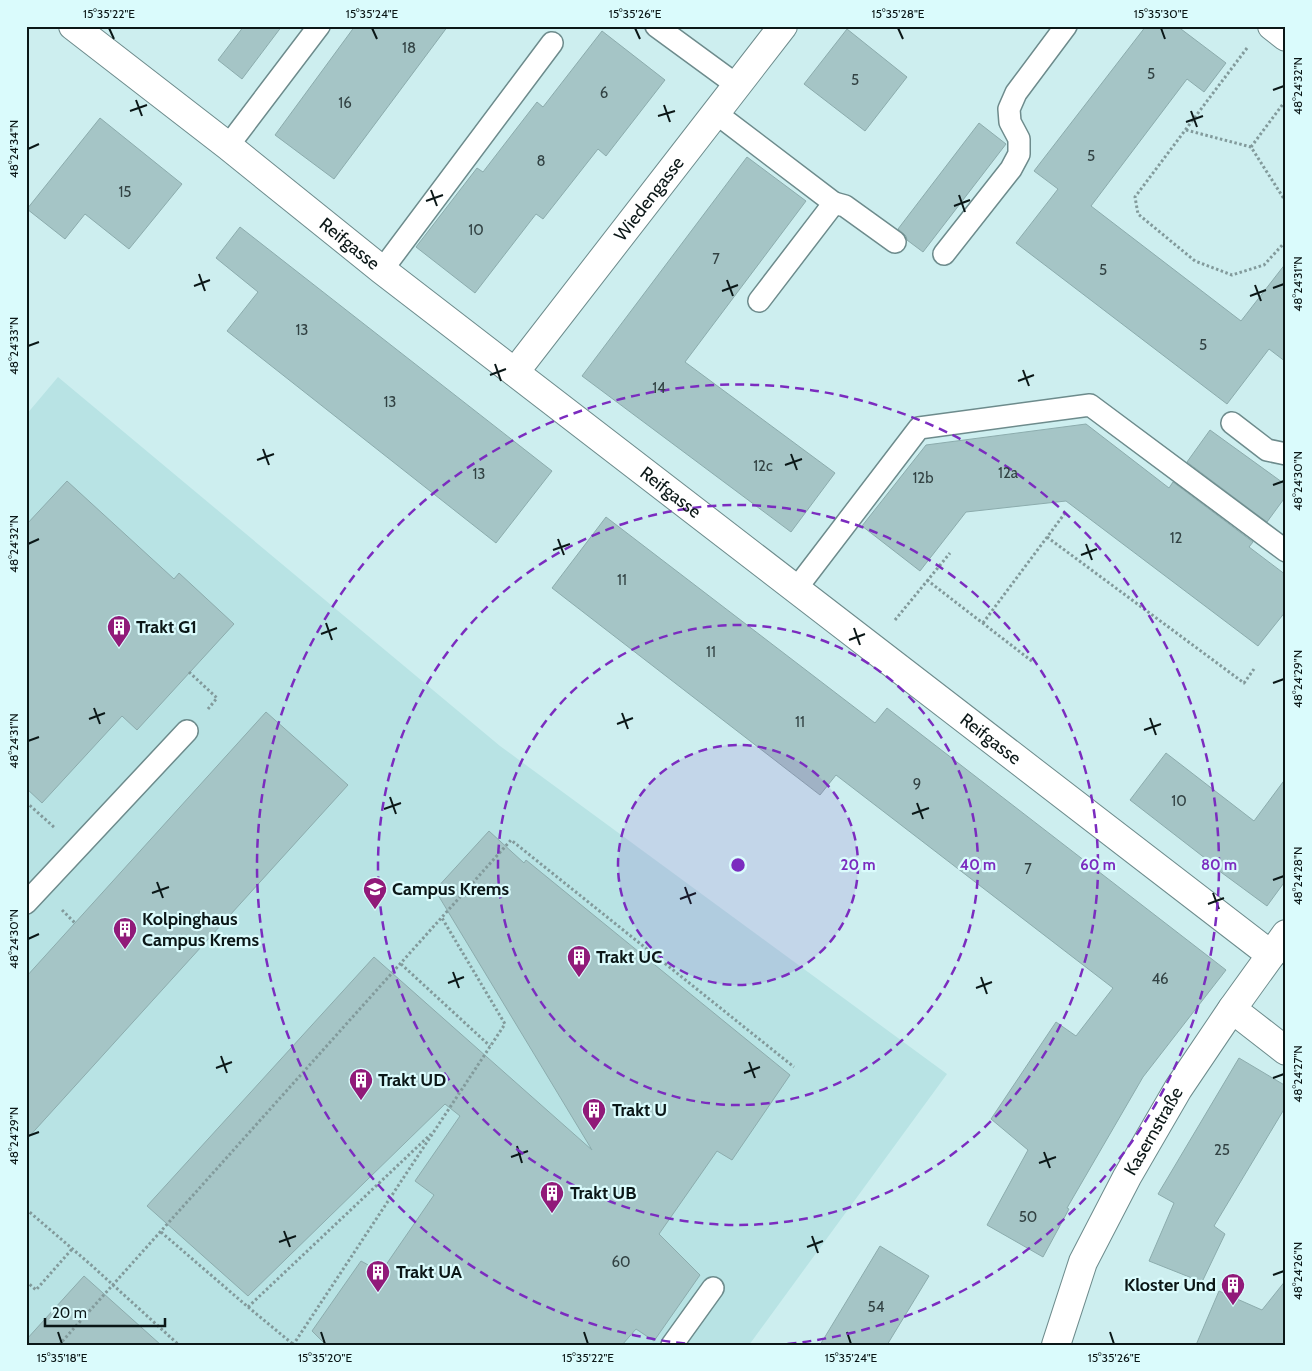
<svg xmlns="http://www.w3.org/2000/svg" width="1312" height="1371" font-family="Cabin,sans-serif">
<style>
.built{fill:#b8e3e4}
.building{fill:#a5c5c6;stroke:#8cacad}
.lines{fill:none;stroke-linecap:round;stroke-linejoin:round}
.service-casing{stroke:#6d8b8c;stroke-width:24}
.minor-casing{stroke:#6d8b8c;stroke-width:30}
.path{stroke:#829a9b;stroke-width:3;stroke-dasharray:2.5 2.5;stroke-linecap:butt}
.service{stroke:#fff;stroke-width:21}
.minor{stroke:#fff;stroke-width:28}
.ticks{fill:none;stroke:#0b1717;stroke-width:2}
.ring{fill:none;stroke:#7b2cbf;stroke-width:2.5;stroke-dasharray:9 6}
.labels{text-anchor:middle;stroke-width:4.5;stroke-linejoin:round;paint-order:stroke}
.number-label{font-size:15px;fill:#324243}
.street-label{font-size:18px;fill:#0b1717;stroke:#dafbfc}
.poi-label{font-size:18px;font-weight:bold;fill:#0b1717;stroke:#dafbfc;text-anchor:start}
.centre{fill:#7b2cbf;stroke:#dafbfc;stroke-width:2.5}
.ring-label{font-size:15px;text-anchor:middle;font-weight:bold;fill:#7b2cbf;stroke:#dafbfc;stroke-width:4.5;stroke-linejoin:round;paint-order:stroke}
.neatline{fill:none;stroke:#0b1717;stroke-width:2}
.ticks-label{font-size:12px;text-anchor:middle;fill:#0b1717}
</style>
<rect width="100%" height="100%" fill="#cdeeef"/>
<polygon class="built" points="58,377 500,746 947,1074 749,1345 26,1345 26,415"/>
<g class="building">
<polygon points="244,26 282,26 242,79 218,60"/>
<polygon points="355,26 448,26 334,179 275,135"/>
<polygon points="1146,26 1177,26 1226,63 1204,92 1187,79 1091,206 1241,321 1286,263 1286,362 1269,349 1227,404 1016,243 1058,189 1034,171"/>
<polygon points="847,29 907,77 865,131 804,84"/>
<polygon points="602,31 665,80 606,156 598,149 543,219 536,214 475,293 416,247 477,168 483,172 537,102 543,107"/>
<polygon points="100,118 182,184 129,249 85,214 65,239 27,209"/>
<polygon points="979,123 1006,144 923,252 907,240 906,236 898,229"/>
<polygon points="747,157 806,201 685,362 835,473 791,532 582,376"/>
<polygon points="240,227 552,471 496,543 227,331 258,292 216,258"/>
<polygon points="1086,424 1169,488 1173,482 1253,542 1249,547 1286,575 1286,611 1258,646 1066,501 966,512 920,571 862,526 926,445"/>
<polygon points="1210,430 1286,485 1286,496 1267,522 1187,462"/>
<polygon points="67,481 174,579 179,573 234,624 137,730 122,716 42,803 26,788 26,525"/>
<polygon points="606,517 875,723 887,708 1226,970 1143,1077 1067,1208 1069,1209 1043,1257 987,1225 1028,1150 991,1119 1056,1022 1076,1036 1113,988 836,775 820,795 552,588"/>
<polygon points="266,712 348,785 26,1140 26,977"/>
<polygon points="1166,753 1254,821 1286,778 1286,880 1267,906 1218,870 1219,869 1130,800"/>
<polygon points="489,831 524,863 526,860 790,1075 732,1160 717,1151 659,1234 700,1275 654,1341 636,1329 622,1345 326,1345 312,1331 361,1261 381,1272 434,1195 415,1181 460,1116 445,1104 248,1296 147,1206 374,957 592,1150 435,890"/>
<polygon points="1239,1058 1286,1086 1286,1106 1214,1226 1225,1234 1202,1282 1149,1261 1174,1203 1158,1194"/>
<polygon points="880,1246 929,1276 887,1345 820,1345"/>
<polygon points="84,1276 161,1345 26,1345 26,1340"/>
<polygon points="1286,1280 1286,1345 1196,1345 1219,1291 1262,1310"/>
</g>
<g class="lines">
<g class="service-casing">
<g id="service">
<polyline points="656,26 738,86"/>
<polyline points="717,114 834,203 759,301"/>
<polyline points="228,146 319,26"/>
<polyline points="834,203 845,206 895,242"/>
<polyline points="944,254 1011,169 1019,154 1019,139 1010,122 1009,109 1016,93 1066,26"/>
<polyline points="382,270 552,43"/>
<polyline points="1232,423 1267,450 1286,454"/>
<polyline points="796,589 919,428 1090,405 1286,551"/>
<polyline points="26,903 187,731"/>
<polyline points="672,1345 713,1288"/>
</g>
</g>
<g class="minor-casing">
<g id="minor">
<path id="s1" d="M73 26 228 146 382 270 1271 955"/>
<polyline points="1272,26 1286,37"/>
<path id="s2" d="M515 372 783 26"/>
<polyline points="1232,1009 1286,1051"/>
<path id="s3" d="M1056 1345 1083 1262 1127 1177 1178 1089 1232 1009 1286 934"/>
</g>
</g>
<g class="path">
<polyline points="1247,48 1135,197 1138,214 1195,261 1232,275 1264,265 1286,241"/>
<polyline points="1186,130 1251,147 1286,202"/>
<polyline points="1251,147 1286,100"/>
<polyline points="1047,537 1244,683 1254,669"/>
<polyline points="927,580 1033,662"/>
<polyline points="895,620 950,553"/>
<polyline points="983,623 1065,513"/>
<polyline points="189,672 217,698 208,709"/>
<polyline points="26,802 55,828"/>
<polyline points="62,910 75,923"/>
<polyline points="401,964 490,1046"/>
<polyline points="26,1209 90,1264 179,1345"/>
<polyline points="161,1232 248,1307 294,1345"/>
<polyline points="26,1281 36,1290 72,1249"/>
<polyline points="248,1307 431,1134"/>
<polyline points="59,1345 511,840 794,1067"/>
<polyline points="293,1345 505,1024 442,918"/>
</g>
<use href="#service" class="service"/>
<use href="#minor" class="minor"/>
</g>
<path class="ticks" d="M109 28 114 39M372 28 377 39M635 28 640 39M898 28 903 39M1161 28 1165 39M1273 90 1284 86M136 100 142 116M664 105 670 122M130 111 147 105M1191 111 1197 127M658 116 675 111M1186 122 1203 116M28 149 39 144M431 190 437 206M959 195 965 212M426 201 443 195M954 206 970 200M199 274 205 291M727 280 733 296M1255 285 1261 301M194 286 210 280M1273 288 1284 284M722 291 738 285M1250 296 1266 290M28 346 39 342M495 364 501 381M1023 370 1029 386M490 375 506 369M1018 381 1034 375M263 449 269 465M791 454 797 470M257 460 274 454M785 465 802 459M1273 485 1284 481M558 539 564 555M28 544 39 539M1086 544 1092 560M553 550 570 544M1081 555 1097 549M326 623 332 640M854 628 860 645M321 634 337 628M849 640 865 634M1273 683 1284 679M94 708 100 724M622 713 628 729M1150 718 1156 735M89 719 105 713M617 724 633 718M1144 730 1161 724M28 741 39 737M390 797 396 814M917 803 923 819M384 809 401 803M912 814 929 808M1273 880 1284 876M157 882 163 898M685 887 691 904M152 893 169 887M1213 893 1219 909M680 899 696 893M1208 904 1224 898M28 939 39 934M453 972 459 988M981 977 987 994M448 983 464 977M976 988 992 982M221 1056 227 1073M749 1062 755 1078M216 1068 232 1062M744 1073 760 1067M1273 1078 1284 1074M28 1136 39 1132M517 1146 522 1163M1044 1152 1050 1168M511 1157 528 1151M1039 1163 1056 1157M284 1231 290 1247M812 1236 818 1253M279 1242 296 1236M807 1247 823 1241M1273 1275 1284 1271M58 1332 62 1344M321 1332 325 1344M584 1332 588 1344M847 1332 851 1344M1110 1332 1114 1344"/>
<circle cx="738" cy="865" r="120" fill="#7b2cbf" fill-opacity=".12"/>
<g class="ring">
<circle cx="738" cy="865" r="120"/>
<circle cx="738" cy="865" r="240"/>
<circle cx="738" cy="865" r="360"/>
<path d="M700 1345A481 481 0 1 1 776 1345"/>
</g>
<defs>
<g id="building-pin" transform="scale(1.25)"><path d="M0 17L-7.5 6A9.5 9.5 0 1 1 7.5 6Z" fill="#911a79" stroke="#dafbfc"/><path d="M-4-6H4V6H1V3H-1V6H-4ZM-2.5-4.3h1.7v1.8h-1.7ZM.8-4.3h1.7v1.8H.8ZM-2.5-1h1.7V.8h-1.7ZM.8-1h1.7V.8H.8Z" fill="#fff"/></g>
<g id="university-pin" transform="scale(1.25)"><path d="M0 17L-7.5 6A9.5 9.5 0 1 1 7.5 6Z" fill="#911a79" stroke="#dafbfc"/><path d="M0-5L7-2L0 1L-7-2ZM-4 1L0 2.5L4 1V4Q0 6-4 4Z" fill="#fff"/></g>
</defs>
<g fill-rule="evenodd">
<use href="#building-pin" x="119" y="627"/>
<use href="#university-pin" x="375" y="889"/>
<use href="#building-pin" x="125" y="929"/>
<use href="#building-pin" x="579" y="957"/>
<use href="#building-pin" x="361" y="1080"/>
<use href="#building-pin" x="594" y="1110"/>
<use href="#building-pin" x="552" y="1193"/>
<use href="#building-pin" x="378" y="1272"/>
<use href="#building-pin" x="1233" y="1285"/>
</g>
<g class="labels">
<g class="number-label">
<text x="409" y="53">18</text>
<text x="1151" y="79">5</text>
<text x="855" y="85">5</text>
<text x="604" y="98">6</text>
<text x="345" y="108">16</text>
<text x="1091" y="161">5</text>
<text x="541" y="166">8</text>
<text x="125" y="197">15</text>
<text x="476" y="235">10</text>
<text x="716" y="264">7</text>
<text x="1103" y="275">5</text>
<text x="302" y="335">13</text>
<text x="1203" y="350">5</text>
<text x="659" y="393">14</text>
<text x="390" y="407">13</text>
<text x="763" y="471">12c</text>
<text x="1008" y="478">12a</text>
<text x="479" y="479">13</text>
<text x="923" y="483">12b</text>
<text x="1176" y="543">12</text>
<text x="622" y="585">11</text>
<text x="711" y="657">11</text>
<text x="800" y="727">11</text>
<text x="917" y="789">9</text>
<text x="1179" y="806">10</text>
<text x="1028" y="874">7</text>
<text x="1160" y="984">46</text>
<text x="1222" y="1155">25</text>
<text x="1028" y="1222">50</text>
<text x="621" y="1267">60</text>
<text x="876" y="1312">54</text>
</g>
<g class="street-label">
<text dy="6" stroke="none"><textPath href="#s2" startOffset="219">Wiedengasse</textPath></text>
<text dy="6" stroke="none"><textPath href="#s1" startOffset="352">Reifgasse</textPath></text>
<text dy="6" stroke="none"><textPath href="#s1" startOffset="758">Reifgasse</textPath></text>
<text dy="6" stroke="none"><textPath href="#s1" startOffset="1162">Reifgasse</textPath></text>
<text dy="6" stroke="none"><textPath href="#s3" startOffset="236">Kasernstraße</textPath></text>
</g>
<g class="poi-label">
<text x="136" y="633">Trakt G1</text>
<text x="392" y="895">Campus Krems</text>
<text x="142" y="925">Kolpinghaus<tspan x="142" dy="21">Campus Krems</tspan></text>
<text x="596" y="963">Trakt UC</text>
<text x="378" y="1086">Trakt UD</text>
<text x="612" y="1116">Trakt U</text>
<text x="570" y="1199">Trakt UB</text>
<text x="396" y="1278">Trakt UA</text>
<text x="1216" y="1291" text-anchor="end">Kloster Und</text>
</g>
</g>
<circle cx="738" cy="865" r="8" class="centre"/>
<g class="ring-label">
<text x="858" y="870">20 m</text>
<text x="978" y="870">40 m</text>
<text x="1098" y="870">60 m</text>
<text x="1219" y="870">80 m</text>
</g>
<rect width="1312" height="1371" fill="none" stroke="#dafbfc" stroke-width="55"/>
<path d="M45 1318v8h120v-8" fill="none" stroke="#0b1717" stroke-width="2.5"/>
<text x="52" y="1318" font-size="15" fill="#0b1717" stroke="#dafbfc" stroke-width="4" paint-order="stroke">20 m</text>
<rect x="28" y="28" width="1256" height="1316" class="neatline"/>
<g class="ticks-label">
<text x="109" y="18">15°35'22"E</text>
<text x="372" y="18">15°35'24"E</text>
<text x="635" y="18">15°35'26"E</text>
<text x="898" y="18">15°35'28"E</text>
<text x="1161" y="18">15°35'30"E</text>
<text transform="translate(1298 86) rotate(-90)" y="4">48°24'32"N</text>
<text transform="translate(14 149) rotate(-90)" y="4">48°24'34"N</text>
<text transform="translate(1298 284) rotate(-90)" y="4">48°24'31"N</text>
<text transform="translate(14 346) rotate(-90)" y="4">48°24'33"N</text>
<text transform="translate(1298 481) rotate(-90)" y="4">48°24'30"N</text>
<text transform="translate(14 544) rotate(-90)" y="4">48°24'32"N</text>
<text transform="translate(1298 679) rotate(-90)" y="4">48°24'29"N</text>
<text transform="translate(14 741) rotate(-90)" y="4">48°24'31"N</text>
<text transform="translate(1298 876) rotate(-90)" y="4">48°24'28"N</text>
<text transform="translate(14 939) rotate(-90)" y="4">48°24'30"N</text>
<text transform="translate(1298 1074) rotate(-90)" y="4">48°24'27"N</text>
<text transform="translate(14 1136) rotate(-90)" y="4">48°24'29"N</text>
<text transform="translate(1298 1271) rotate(-90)" y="4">48°24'26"N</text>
<text x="62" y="1362">15°35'18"E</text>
<text x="325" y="1362">15°35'20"E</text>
<text x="588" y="1362">15°35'22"E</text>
<text x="851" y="1362">15°35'24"E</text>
<text x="1114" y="1362">15°35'26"E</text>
</g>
</svg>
